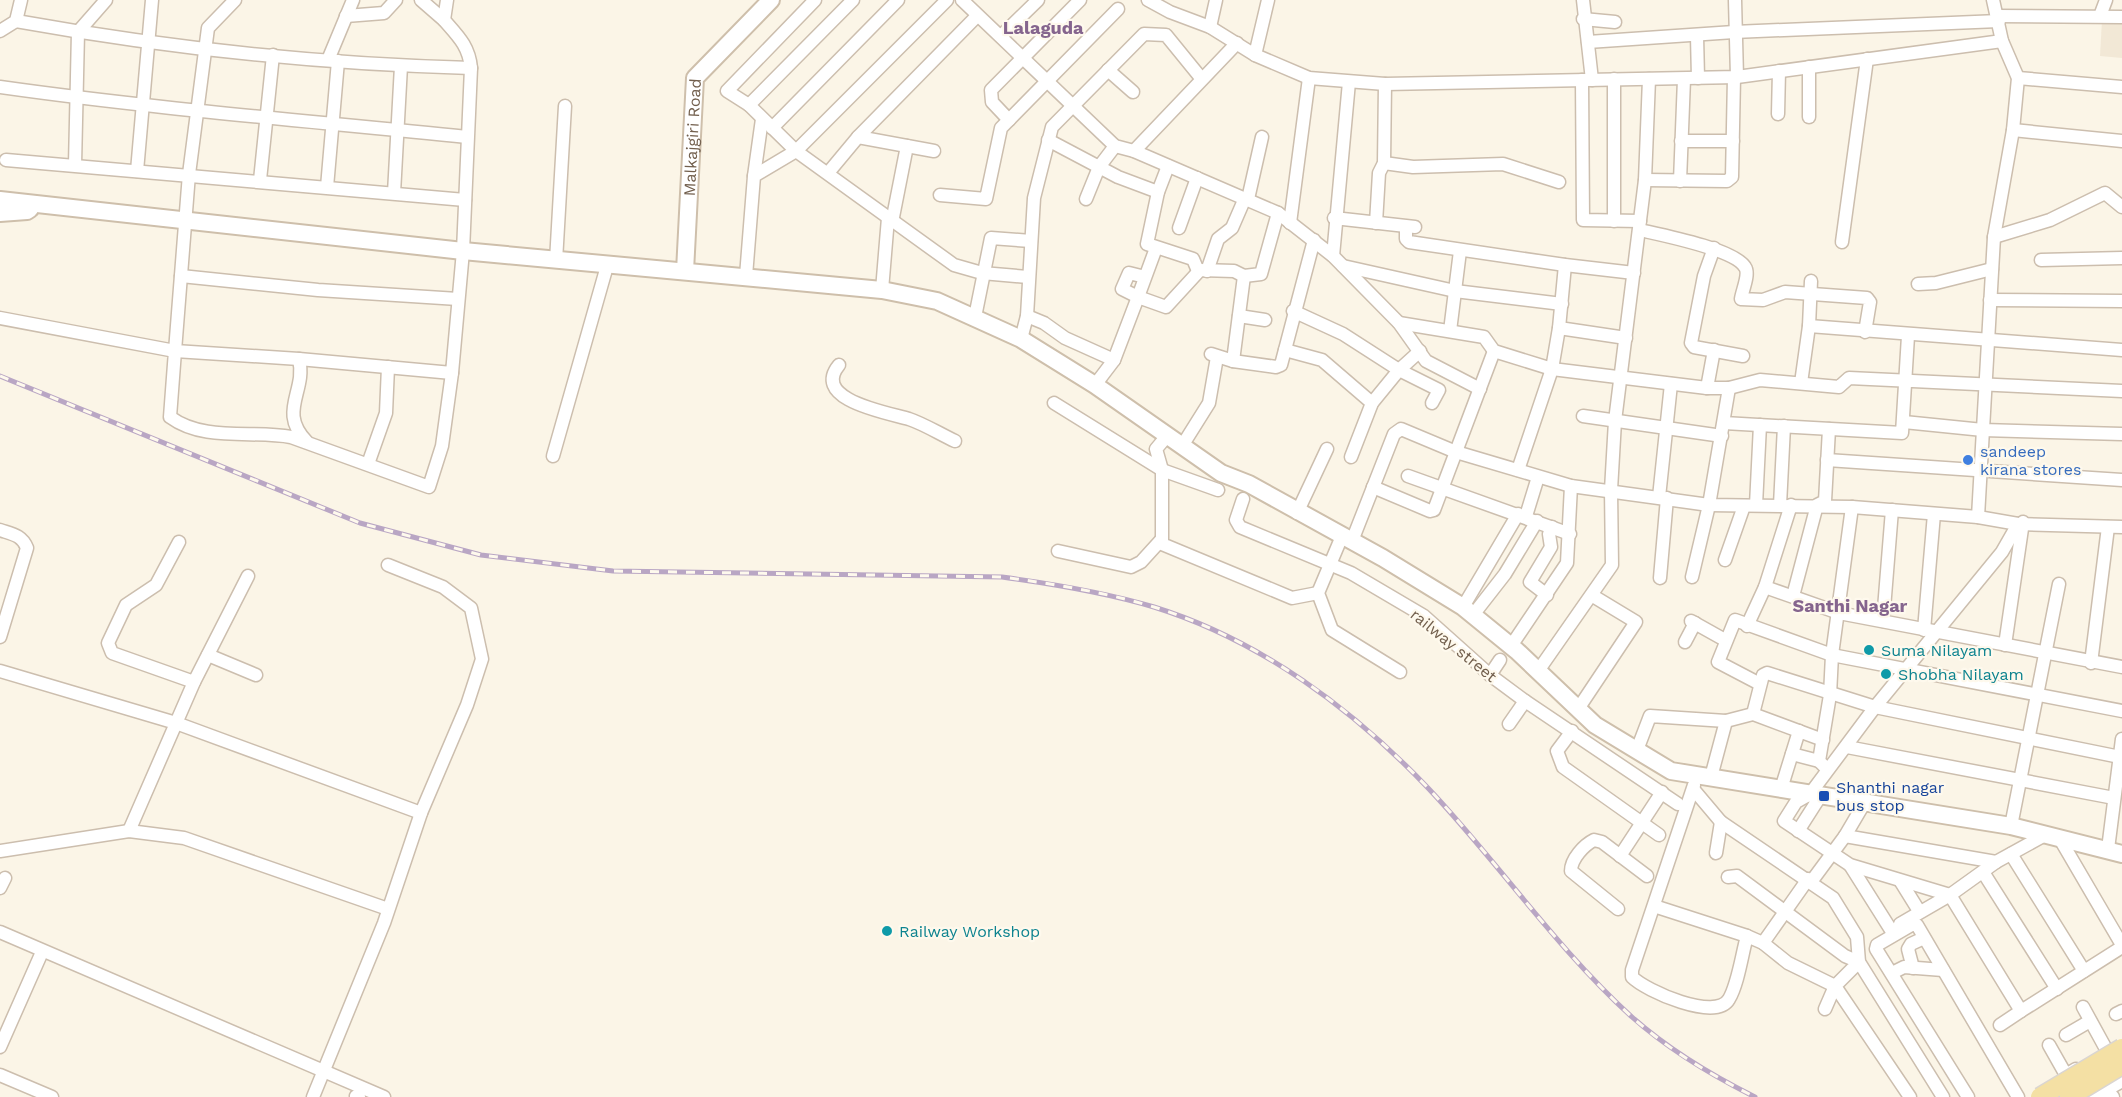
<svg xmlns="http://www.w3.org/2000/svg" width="2122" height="1097" font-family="'Work Sans',sans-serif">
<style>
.residential{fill:#f2e8d6}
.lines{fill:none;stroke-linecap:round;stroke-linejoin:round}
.street-casing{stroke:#ccbeae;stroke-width:15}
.secondary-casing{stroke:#cebfab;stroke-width:20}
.street{stroke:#fff;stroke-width:12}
.secondary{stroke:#fff;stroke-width:16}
.rail-casing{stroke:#b9a6c4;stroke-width:5}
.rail{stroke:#fef9ed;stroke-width:3;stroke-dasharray:9;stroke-linecap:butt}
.primary-bridge-casing{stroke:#dad5d1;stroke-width:21;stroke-linecap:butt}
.primary-bridge{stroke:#f4e0a4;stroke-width:18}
.shop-dot{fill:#3f7fe0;stroke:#fef9ed;stroke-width:2}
.culture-dot{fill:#0f9aa8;stroke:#fef9ed;stroke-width:2}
.transit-dot{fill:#1a4fb4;stroke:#fef9ed;stroke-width:2}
.labels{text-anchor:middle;stroke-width:4.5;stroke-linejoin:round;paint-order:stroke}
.street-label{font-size:16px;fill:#725f4d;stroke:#fef9ed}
.shop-label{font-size:16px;fill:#366cbe;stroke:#fef9ed;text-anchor:start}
.culture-label{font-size:16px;fill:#0d838f;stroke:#fef9ed;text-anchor:start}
.transit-label{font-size:16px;fill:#164399;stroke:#fef9ed;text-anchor:start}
.neighbourhood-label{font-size:18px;font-weight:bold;fill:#85658e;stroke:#fef9ed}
</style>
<rect width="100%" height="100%" fill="#fbf5e7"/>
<polygon class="residential" points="2102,20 2122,22 2122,58 2100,56"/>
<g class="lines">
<g class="street-casing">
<g id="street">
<path d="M235 0 208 28 189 174 175 351 299 359 452 373 463 251 471 68C469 46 458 36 444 20L447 0"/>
<polyline points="421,0 444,20"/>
<polyline points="853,0 749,105 796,151 954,265 982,273 1028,277"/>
<polyline points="962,0 1115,146 1134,151 1278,213 1333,256 1399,323 1426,361 1480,389"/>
<polyline points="1148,0 1170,12 1210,27 1255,55 1309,78 1385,84 1737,77 2002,41"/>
<polyline points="1583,0 1592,80"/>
<polyline points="1735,0 1737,77"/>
<polyline points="346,16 384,13 396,0"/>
<polyline points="1997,16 2122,17"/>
<polyline points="2100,16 2106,0"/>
<polyline points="1583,19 1615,22"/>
<path d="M16 21C166 48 319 64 471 68"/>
<polyline points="1210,27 1216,0"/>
<polyline points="0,31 16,21 21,0"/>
<polyline points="1001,36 1038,0"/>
<polyline points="1697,36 1698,78"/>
<polyline points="1588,42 1734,32 1999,21"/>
<polyline points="1255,55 1268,0"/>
<polyline points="328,60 353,0"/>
<polyline points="1108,70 1133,92"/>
<polyline points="2018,78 2122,87"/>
<polyline points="1614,79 1614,221"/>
<polyline points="1582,80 1583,220 1640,221"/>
<path d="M0 87C155 109 311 121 467 137"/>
<polyline points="749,105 727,91 815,0"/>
<polyline points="1778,114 1779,71"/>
<polyline points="1809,117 1809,67"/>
<polyline points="1009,120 992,102 991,90 1080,0"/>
<polyline points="772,128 898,0"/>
<polyline points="2013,130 2122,141"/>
<polyline points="858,137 934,151"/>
<polyline points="1048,140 1118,177 1158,192"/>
<polyline points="1681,141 1733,141"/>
<polyline points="1134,151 1237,43"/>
<polyline points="6,160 465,200"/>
<polyline points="1384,163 1413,167 1503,164 1559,182"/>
<polyline points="75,165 78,32 106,0"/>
<polyline points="1168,166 1158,192 1147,244 1193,259 1198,271"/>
<polyline points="137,171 152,0"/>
<polyline points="828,173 858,137 977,16"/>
<polyline points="754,176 762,119"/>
<polyline points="260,180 273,55"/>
<polyline points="1645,180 1727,181 1732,177 1734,77"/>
<polyline points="1680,181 1684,79"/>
<polyline points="327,187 338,61"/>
<polyline points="394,193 401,66"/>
<polyline points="940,195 986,199 1001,128 1118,9"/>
<polyline points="1086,199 1099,167 1115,146"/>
<polyline points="1248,199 1262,137"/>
<polyline points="1334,218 1415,227"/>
<polyline points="892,222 907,146"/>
<polyline points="1290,223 1309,78"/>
<polyline points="1376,223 1379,173 1384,163 1385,84"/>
<polyline points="1406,227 1406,239 1409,242 1565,265 1634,273"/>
<polyline points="1179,228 1197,178"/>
<path d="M1640 230C1662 235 1734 249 1745 267 1750 274 1742 291 1741 299L1763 300 1785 292 1867 298 1870 302 1865 332"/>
<polyline points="1994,237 2050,220 2105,193 2122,207"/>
<polyline points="1842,242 1867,59"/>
<polyline points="1714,248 1704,276 1691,343 1694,347 1743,356"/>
<polyline points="1333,256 1349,82"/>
<polyline points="2041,260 2122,258"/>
<polyline points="556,261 565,106"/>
<polyline points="1343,266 1455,291 1562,304"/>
<polyline points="1207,271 1218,239 1232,228 1245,198"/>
<polyline points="181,276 318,290 458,299"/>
<polyline points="746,276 754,176 796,151 947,0"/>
<polyline points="1145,277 1129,273 1122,289 1138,297 1156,248"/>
<polyline points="1918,284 1936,283 1992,269"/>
<polyline points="882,290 888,218"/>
<polyline points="1990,300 2122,301"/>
<polyline points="1293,311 1343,334 1399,370 1439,390 1432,403"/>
<polyline points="1027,316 1044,323 1065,338 1114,360 1095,385"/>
<polyline points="1239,316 1265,320"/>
<polyline points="975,317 991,238 1031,241"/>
<path d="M0 318 175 351 170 417C204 442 252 430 291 437L429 487 442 446 452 373"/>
<polyline points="1399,323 1484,337 1494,351 1552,369 1707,388 1729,388 1760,380 1839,387 1849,378 2122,391"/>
<polyline points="1809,326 2122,350"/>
<polyline points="1559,328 1626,338"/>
<polyline points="1450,331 1460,251"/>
<polyline points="1021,339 1027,316 1034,198 1052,127 1144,34 1166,35 1201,78"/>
<polyline points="1285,350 1322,360 1372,403"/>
<polyline points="1211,354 1233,361 1276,367 1281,365 1314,240"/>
<path d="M299 359C307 392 277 411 307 442"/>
<polyline points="1114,360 1138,297 1166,307 1200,270 1234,271 1244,276 1261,274 1278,213"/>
<polyline points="1233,361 1244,276"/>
<path d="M839 365C810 400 889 413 909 419 924 424 940 434 955 441"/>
<polyline points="1801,383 1809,326 1811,281"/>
<polyline points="1707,388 1714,350"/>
<polyline points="1054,403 1162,470 1218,490"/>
<polyline points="1583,416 1722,436"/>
<polyline points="1904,422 1983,430 2122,434"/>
<polyline points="1724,423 1902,433 1908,336"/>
<polyline points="1167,436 1156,449 1162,470 1162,544 1292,598 1318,593"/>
<polyline points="1182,446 1209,403 1217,357"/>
<polyline points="553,456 607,266"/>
<polyline points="1351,457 1372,403 1399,370 1420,351"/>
<polyline points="1827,460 2122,480"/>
<polyline points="368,464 386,413 388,367"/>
<polyline points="1518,470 1552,369 1559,328 1565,265"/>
<polyline points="1408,476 1570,534"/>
<polyline points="1373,487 1430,511 1434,510 1494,351"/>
<polyline points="1659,497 1671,384"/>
<polyline points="1243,499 1236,520 1240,527 1351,573 1424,616 1490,675 1525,701 1678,804"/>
<polyline points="1756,505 1760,425"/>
<polyline points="1780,505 1784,426"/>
<polyline points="1297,513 1327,449"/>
<polyline points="1526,516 1538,477"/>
<polyline points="1978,517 1994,237 2013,130 2018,78 2002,41 1993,0"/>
<polyline points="2018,524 2002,552 1875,707 1810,794 1796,802 1784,821 1850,865 1950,895 2021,1011 2122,947"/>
<path d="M0 530C12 534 22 535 27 548L0 637"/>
<polyline points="1342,536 1318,593 1332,630 1400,672"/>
<polyline points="1352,541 1394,434 1401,429 1456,452 1571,486 1709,505 1852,507 1978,517 2018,524 2122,527"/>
<polyline points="179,542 156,585 126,605 108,643 112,653 194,682"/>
<polyline points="1058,551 1131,567 1141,562 1161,540"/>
<polyline points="1725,560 1744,506"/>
<polyline points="1692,577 1709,505 1729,388"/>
<polyline points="1660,578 1667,498"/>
<polyline points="1765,587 1839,613 2122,667"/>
<polyline points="1547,595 1530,582 1551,547 1549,534 1552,527"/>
<polyline points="1793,596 1817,505 1825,501 1829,429"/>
<polyline points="1463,607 1518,514"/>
<polyline points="1473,615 1505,574 1537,521"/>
<polyline points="1691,621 1725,640"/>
<polyline points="1883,621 1892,510"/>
<polyline points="1747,626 1765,587 1791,505"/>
<polyline points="1924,630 1934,514"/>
<polyline points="1685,642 1695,623"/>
<polyline points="2005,645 2023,522"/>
<polyline points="1511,646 1567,563 1571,486"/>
<polyline points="208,655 256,675"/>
<polyline points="2091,663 2108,527"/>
<polyline points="0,671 176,723 421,813"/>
<polyline points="1538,671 1612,565 1611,490 1615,421 1645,180 1649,79"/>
<polyline points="1490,675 1500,660"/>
<polyline points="1760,684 1718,662 1735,620 1832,655 2122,711"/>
<polyline points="1578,709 1636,622 1593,596"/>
<polyline points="1753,714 1763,675 1767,673 1875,707 2120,757"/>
<polyline points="1509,724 1525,701"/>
<polyline points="1572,731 1557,751 1563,767 1659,835"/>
<polyline points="1847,747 2114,798"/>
<polyline points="1637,750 1650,716 1726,721 1753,714 1823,740"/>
<polyline points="1792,754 1819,761"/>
<polyline points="1827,769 1819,761 1830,695 1832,655 1852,507"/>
<polyline points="1711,777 1726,721"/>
<path d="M1694 785 1632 970V977C1646 991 1716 1022 1729 999 1738 984 1742 954 1747 936L1763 943"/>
<polyline points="1781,789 1799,731"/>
<polyline points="1694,790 1721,822 1833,898 1857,937 1859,962 1943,1097"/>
<polyline points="2011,826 2059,584"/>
<polyline points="129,831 194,682 248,576"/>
<polyline points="1798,831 1821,795"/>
<polyline points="1845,836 1996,862"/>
<polyline points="2060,839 2122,945"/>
<polyline points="2108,849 2122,739"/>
<polyline points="0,851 129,831 184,838 388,909"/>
<polyline points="1716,853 1721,822"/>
<polyline points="2011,854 2084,971"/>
<polyline points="1620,856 1662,792"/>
<polyline points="1850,865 1891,930"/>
<polyline points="1983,872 2057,989"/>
<polyline points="1728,877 1737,876 1845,956 1859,962 1835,986 1910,1097"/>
<polyline points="1808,879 1763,943 1788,963 1835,986 1825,1009"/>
<polyline points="1811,882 1845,836 1865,802"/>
<polyline points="1901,882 1919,911"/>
<polyline points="0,888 5,878"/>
<polyline points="1654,906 1747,936"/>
<path d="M1618 909 1571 871C1571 859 1584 845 1594 840L1602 842 1647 876"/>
<polyline points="1900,924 1950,895 1996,862 2045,835"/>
<polyline points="0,932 384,1097"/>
<polyline points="1913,968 1908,949 1911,944 1924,938"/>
<polyline points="1892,973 1904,967 1943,970"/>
<polyline points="2083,1007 2106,1049"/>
<polyline points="2116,1014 2122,1011"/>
<polyline points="2000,1025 2021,1011"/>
<polyline points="2066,1035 2090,1021"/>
<polyline points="2049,1045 2066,1075 2076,1069"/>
<polyline points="0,1047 42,952"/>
<polyline points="2094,1073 2113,1097"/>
<polyline points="0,1075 52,1097"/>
<polyline points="356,1096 359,1097"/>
<polyline points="313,1097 384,923 421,813 467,705 482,659 471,608 443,587 388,565"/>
<polyline points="1968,1097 1876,949 1877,945 1913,924 1917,925 2018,1097"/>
<polyline points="2094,1097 2122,1081"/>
</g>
</g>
<g class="secondary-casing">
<g id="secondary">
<polyline points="0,200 463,251 882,290 937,301 1021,339 1095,385 1221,473 1249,484 1383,558 1463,607 1517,651 1595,725 1671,771 2011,826 2122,854"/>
<polyline points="0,213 27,211 30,209"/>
<path id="s1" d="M685 271 695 78 771 0"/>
</g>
</g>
<use href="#street" class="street"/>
<use href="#secondary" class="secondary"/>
<g class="rail-casing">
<path id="rail" d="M0 376 360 523 481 555 613 571 1002 577C1054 584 1104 592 1154 607 1260 640 1353 709 1428 788 1498 862 1556 948 1632 1017 1669 1050 1711 1075 1755 1097"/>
</g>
<use href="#rail" class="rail"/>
<g class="primary-bridge-casing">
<g id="primary-bridge">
<polyline points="2040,1097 2122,1048"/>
<polyline points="2069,1097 2122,1065"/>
</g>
</g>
<use href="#primary-bridge" class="primary-bridge"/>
</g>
<circle class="shop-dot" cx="1968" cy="460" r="6"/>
<g class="culture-dot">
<circle cx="1869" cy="650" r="6"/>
<circle cx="1886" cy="674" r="6"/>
<circle cx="887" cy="931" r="6"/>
</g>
<rect class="transit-dot" x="1818" y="790" width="12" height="12" rx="3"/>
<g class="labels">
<g class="street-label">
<text dy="6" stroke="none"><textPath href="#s1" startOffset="134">Malkajgiri Road</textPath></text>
<text transform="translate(1454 645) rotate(39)" y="6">railway street</text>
</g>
<g class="shop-label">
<text x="1980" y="457">sandeep<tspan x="1980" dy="18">kirana stores</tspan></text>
</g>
<g class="culture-label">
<text x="1881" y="656">Suma Nilayam</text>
<text x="1898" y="680">Shobha Nilayam</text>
<text x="899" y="937">Railway Workshop</text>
</g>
<g class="transit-label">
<text x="1836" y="793">Shanthi nagar<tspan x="1836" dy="18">bus stop</tspan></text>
</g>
<g class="neighbourhood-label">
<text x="1043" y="34">Lalaguda</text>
<text x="1850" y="612">Santhi Nagar</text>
</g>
</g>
</svg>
